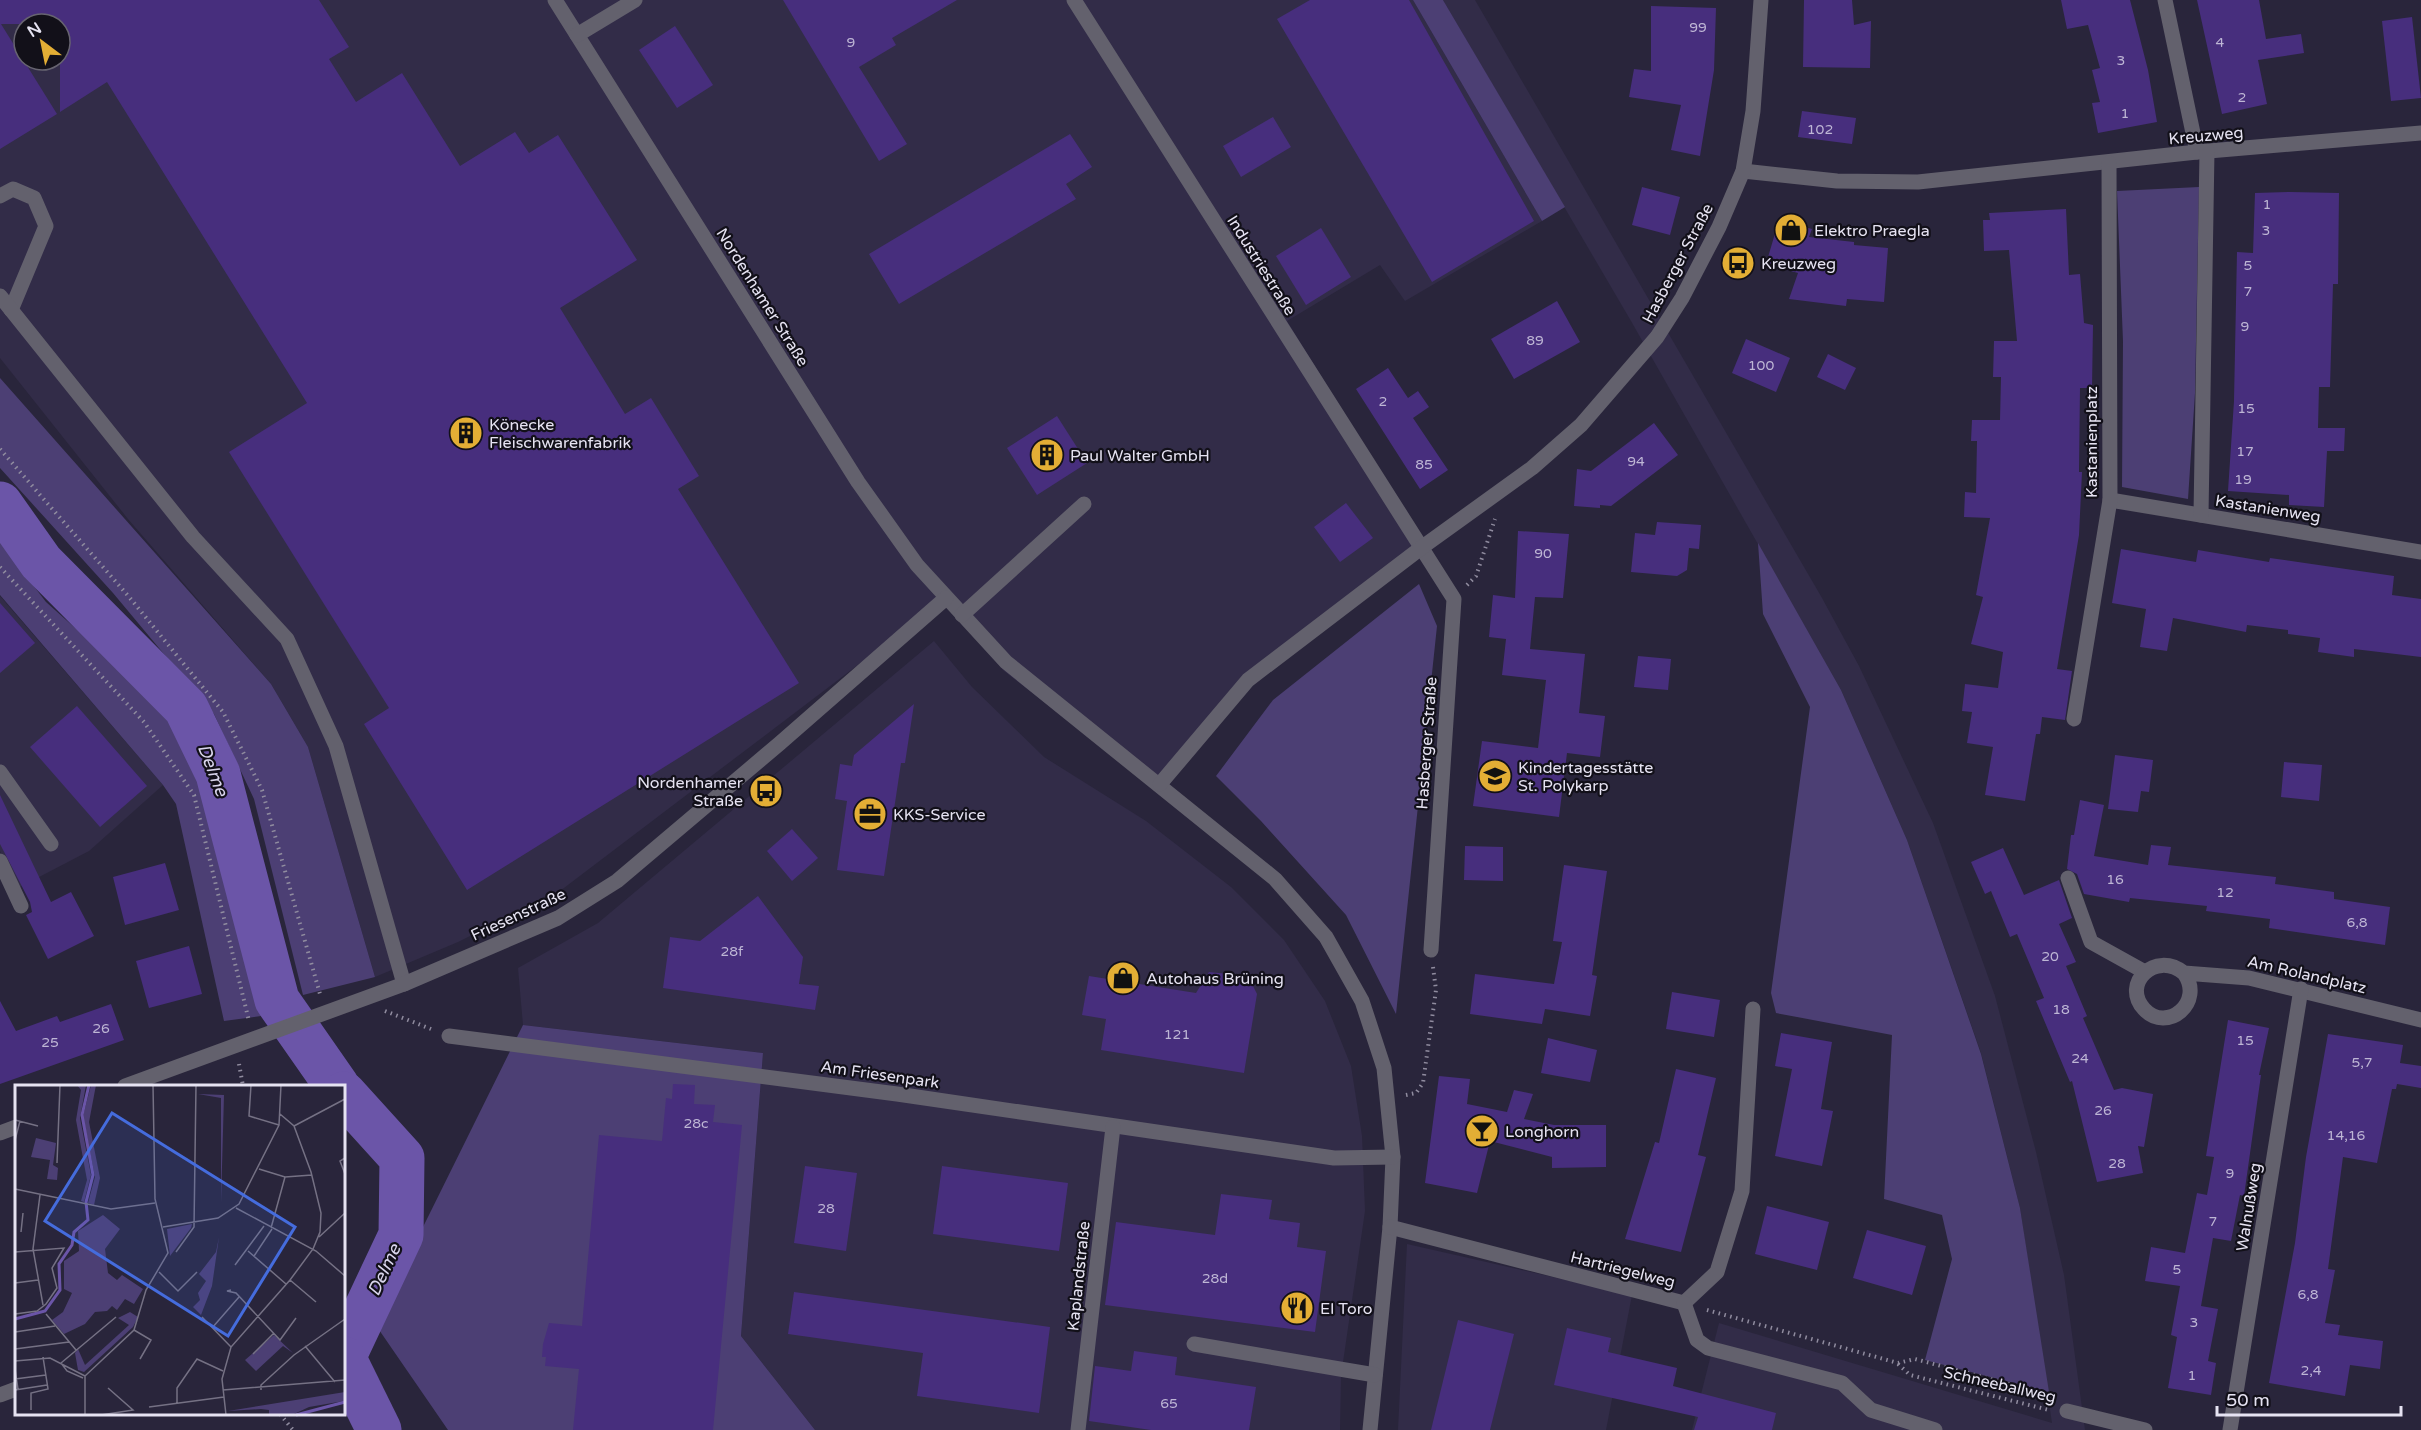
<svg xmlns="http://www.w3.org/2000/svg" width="2421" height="1430" font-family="'Varela Round',sans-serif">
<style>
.built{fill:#322c48;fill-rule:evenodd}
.green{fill:#4c3f74}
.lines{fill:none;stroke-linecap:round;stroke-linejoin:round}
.river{stroke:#6b55a8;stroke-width:45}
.building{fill:#472e7d}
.path{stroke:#908c9f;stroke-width:4;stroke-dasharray:1.5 4.5;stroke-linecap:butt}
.minor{stroke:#63616d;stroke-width:15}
.labels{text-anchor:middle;stroke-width:4.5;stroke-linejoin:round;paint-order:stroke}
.number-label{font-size:14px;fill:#beb6d5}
.street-label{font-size:16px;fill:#e6e3f2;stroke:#121019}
.poi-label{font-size:16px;fill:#e6e3f2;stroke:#121019;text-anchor:start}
.water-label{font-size:18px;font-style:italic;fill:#d9d5ec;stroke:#121019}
.inset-river{fill:none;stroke:#6b55a8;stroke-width:3}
.inset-road{fill:none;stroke:#757184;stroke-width:1.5}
.view{fill:#456cdd;fill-opacity:0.15;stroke:#456cdd;stroke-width:3}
.inset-edge{fill:none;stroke:#e6e3f2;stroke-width:3}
</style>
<rect width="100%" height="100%" fill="#29253b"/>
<g class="built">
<path d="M0 0H1413L1542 221 1405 301 1380 265 1287 321 1422 538 1231 689 1154 788 1004 671 942 601 560 891 458 942 375 977 308 747 271 684 128 519 0 358ZM24 24H60V60H24Z"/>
<polygon points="1443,0 1475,0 1822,598 1859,666 1933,823 1995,996 2036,1152 2064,1275 2085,1430 1692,1430 1719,1323 2052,1423 2020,1208 1981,1053 1907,840 1841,690 1631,321"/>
<polygon points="0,596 163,785 89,851 18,888 0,851"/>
<polygon points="934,641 972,687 1044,757 1146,821 1231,887 1284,940 1325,1001 1351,1066 1362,1136 1365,1211 1341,1376 1340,1430 815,1430 741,1336 763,1053 523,1025 518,968 598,923"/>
<polygon points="1407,1244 1632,1295 1606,1430 1398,1430"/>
</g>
<g class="green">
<polygon points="1413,0 1443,0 1565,207 1542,221"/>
<polygon points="2199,187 2195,393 2188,499 2122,487 2123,341 2117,191"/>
<polygon points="0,378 271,684 308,747 375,977 303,995 254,799 214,714 113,593 0,468"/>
<polygon points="0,542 46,602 168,711 206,784 261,1016 224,1021 176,804 163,785 0,595"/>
<polygon points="1758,543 1841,690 1907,840 1981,1054 2020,1208 2049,1392 1925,1360 1952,1259 1942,1215 1884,1199 1892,1035 1776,1013 1771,993 1810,707 1763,614"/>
<polygon points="1419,584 1437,626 1396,1014 1346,915 1261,821 1216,776 1273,700"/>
<polygon points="523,1025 763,1053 741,1336 815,1430 448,1430 375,1324"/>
</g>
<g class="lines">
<g class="river">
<polyline points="0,504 41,562 186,708 218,774 277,1000 337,1086"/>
<polyline points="344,1094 402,1158 401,1235 344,1356"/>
<polyline points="344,1359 379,1430"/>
</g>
</g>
<g class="building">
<polygon points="0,0 319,0 349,47 329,59 356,102 402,73 460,166 515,132 529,153 558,135 637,260 560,308 625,414 651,398 699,476 678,489 799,683 467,890 364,724 389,708 229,452 307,403 107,82 60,112 60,24 1,24 57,114 0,149"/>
<polygon points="783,0 957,0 892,38 896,45 859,67 907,144 879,161"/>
<polygon points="1310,0 1409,0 1534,221 1432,282 1277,19"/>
<polygon points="1804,0 1852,0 1854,25 1871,21 1870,68 1803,67"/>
<polygon points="2061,0 2130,0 2148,70 2157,122 2098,133 2092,103 2100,102 2092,70 2100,68 2088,25 2067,29"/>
<polygon points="2197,0 2259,0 2266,39 2301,34 2304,53 2258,60 2267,104 2222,114"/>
<polygon points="1651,6 1716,8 1714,70 1700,156 1671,150 1681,105 1629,97 1634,69 1651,71"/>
<polygon points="2412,17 2421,98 2391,101 2382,21"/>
<polygon points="675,26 713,85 677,108 639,50"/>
<polygon points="1802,111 1856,118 1852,144 1798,137"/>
<polygon points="1273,117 1291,147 1241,177 1223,146"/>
<polygon points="1070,134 1092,167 1066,184 1076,199 899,304 869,254"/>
<polygon points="1642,187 1680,197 1670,235 1632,225"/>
<polygon points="2290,192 2339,193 2338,284 2333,284 2330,387 2319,387 2318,428 2345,428 2344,451 2327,451 2324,507 2289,505 2289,495 2228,491 2234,401 2237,252 2253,253 2255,193"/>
<polygon points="2066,209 2069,275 2080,274 2084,323 2093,325 2092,388 2080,388 2079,472 2082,472 2079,535 2057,669 2072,671 2065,720 2042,717 2040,734 2036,734 2025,801 1985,795 1993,747 1967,743 1972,712 1962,711 1965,684 1998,688 2003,652 1971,644 1983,597 1976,595 1990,518 1964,517 1965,492 1976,493 1977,441 1971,441 1972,420 2000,420 2001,377 1993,377 1994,341 2017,341 2009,250 1984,251 1983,220 1990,220 1989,213"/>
<polygon points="1779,220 1812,229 1809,237 1854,242 1854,245 1888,248 1884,302 1847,299 1846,306 1789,299 1798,273 1766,264"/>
<polygon points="1321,228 1351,277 1306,305 1276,256"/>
<polygon points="1557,301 1580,342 1514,379 1491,339"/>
<polygon points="1746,339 1790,358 1776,392 1732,373"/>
<polygon points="1828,354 1856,368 1845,390 1817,377"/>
<polygon points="1388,368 1408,398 1418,391 1429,407 1413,418 1448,470 1420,489 1356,389"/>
<polygon points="1057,416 1087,463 1037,495 1007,448"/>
<polygon points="1654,423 1678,455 1611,506 1600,505 1600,508 1574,506 1577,469 1591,471"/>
<polygon points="1346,503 1373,538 1340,562 1314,527"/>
<polygon points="1657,522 1701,525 1699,549 1689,548 1687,570 1677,576 1631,572 1635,533 1655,535"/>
<polygon points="1518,531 1569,534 1563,598 1535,597 1530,649 1585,654 1579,713 1605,716 1600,757 1567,753 1559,817 1473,806 1482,741 1538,748 1546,680 1502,675 1506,639 1489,637 1493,595 1515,598"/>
<polygon points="2121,549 2196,562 2198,550 2269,562 2270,558 2394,576 2392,595 2421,599 2421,657 2354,649 2354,657 2318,652 2320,638 2288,634 2288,630 2247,625 2246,632 2173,618 2167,651 2140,647 2146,609 2112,603"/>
<polygon points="0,603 35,643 0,673"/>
<polygon points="1638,656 1671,659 1668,690 1634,687"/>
<polygon points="914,704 905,763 901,763 884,876 837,870 847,801 835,799 840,764 852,766 854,755"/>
<polygon points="77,706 147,786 100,827 30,747"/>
<polygon points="2115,755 2153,760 2149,792 2141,791 2138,812 2108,809"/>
<polygon points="2284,762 2322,765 2319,801 2281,797"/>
<polygon points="0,795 51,902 71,892 94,936 48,959 26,915 32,912 30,902 0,844"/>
<polygon points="2080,800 2104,805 2094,856 2148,865 2151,845 2171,847 2168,865 2276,877 2275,884 2334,892 2334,899 2390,907 2385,945 2269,928 2270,919 2206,911 2207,906 2130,898 2129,902 2084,894 2077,874 2067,869 2071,835 2074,835"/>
<polygon points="792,829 818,858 792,881 767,851"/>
<polygon points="1465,846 1503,847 1503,881 1464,880"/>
<polygon points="2003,848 2024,895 2059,880 2072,918 2059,924 2076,962 2066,966 2087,1016 2083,1018 2114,1090 2122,1088 2153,1094 2144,1147 2138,1146 2143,1173 2097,1182 2072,1081 2070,1082 2036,1001 2044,998 2017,934 2010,937 1991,891 1985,894 1971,862"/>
<polygon points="165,863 179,910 125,925 113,877"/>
<polygon points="1564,865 1607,871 1592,975 1597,976 1590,1016 1545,1009 1542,1024 1470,1014 1475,974 1554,984 1562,942 1553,941"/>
<polygon points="758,896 803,957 799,984 819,986 815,1010 663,988 670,937 700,941"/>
<polygon points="189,946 202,994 149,1008 136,961"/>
<polygon points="1209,972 1248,976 1257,994 1244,1073 1101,1050 1106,1019 1082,1015 1089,976 1196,993"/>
<polygon points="1672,992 1720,1000 1714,1037 1666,1029"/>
<polygon points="0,1001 16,1031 57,1016 60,1022 111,1004 124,1040 0,1084"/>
<polygon points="2228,1020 2269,1028 2259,1075 2261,1075 2244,1196 2240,1195 2231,1241 2213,1238 2201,1306 2218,1309 2208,1361 2216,1363 2211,1395 2168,1388 2177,1337 2171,1335 2180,1286 2145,1281 2151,1247 2185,1253 2197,1193 2207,1195 2214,1157 2206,1156"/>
<polygon points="1781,1033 1832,1042 1821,1109 1833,1111 1822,1166 1775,1156 1792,1069 1775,1066"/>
<polygon points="2328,1034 2403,1045 2400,1063 2421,1066 2421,1088 2397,1084 2396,1089 2392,1089 2377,1163 2343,1157 2328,1269 2335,1270 2325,1323 2340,1325 2338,1335 2383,1341 2380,1369 2350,1365 2345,1396 2269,1383 2295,1243 2306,1157"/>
<polygon points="1548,1038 1597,1050 1590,1082 1541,1073"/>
<polygon points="1676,1069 1716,1078 1698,1155 1706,1157 1681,1252 1625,1239 1655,1142 1659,1143"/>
<polygon points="1439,1076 1470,1079 1467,1104 1507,1112 1514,1090 1533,1094 1524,1119 1554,1125 1606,1125 1606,1167 1552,1168 1552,1157 1490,1141 1477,1193 1425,1183"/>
<polygon points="673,1084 695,1085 694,1104 715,1105 713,1122 742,1125 713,1430 573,1430 579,1369 545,1366 546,1357 542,1357 543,1344 549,1323 582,1326 599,1135 662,1141 666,1098 672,1099"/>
<polygon points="805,1166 857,1173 846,1251 794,1243"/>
<polygon points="942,1166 1068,1183 1059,1251 933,1234"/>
<polygon points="1221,1194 1272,1200 1269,1219 1300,1223 1297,1247 1326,1251 1315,1332 1105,1305 1116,1222 1215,1235"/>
<polygon points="1767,1206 1829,1222 1817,1270 1755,1254"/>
<polygon points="1867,1230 1926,1246 1912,1295 1853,1278"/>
<polygon points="794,1292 1050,1327 1039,1413 917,1396 923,1353 788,1334"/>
<polygon points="1458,1320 1514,1334 1490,1430 1431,1430"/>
<polygon points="1567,1328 1611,1338 1608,1352 1677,1368 1673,1386 1776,1413 1772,1430 1694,1430 1698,1417 1554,1385"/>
<polygon points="1134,1351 1177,1357 1175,1375 1256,1387 1249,1430 1151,1430 1089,1421 1095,1366 1131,1371"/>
</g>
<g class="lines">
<g class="path">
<polyline points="0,449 130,598 223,712 262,790 320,994"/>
<polyline points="0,567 144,722 194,795 249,1021"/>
<polyline points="1467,585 1476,576 1495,519"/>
<polyline points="385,1011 431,1029"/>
<polyline points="239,1064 243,1086"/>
<polyline points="1406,1095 1416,1093 1423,1083 1436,990 1433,967"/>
<polyline points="1707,1310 1898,1363 1915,1359 2043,1393 2052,1399"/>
<polyline points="1898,1364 1910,1375 2049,1410"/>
<polyline points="280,1414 293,1430"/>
</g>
<g class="minor">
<polyline points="555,0 858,482 917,565 1006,662 1275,879 1326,937 1362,1001 1384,1068 1393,1157 1390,1227 1370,1430"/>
<polyline points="1074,0 1454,599 1431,950"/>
<polyline points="2165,0 2197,152"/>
<polyline points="577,35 635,0"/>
<polyline points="1743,171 1837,181 1918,182 2197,152 2421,133"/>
<polyline points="0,196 13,189 34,198 46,226 11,310"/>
<polyline points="0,296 193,537 287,639 336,746 404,984"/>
<polyline points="2110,500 2421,552"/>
<polyline points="2201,515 2207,151"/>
<polyline points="962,615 1084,504"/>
<polyline points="2074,719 2110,500 2109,163"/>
<polyline points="0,772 51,844"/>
<polyline points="1160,784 1248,680 1421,548 1532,468 1581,425 1657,337 1682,298 1719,227 1743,171 1753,111 1761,0"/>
<polyline points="0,861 21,906"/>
<polyline points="2068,878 2091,942 2145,972"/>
<path d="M2184 973C2205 1002 2167 1034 2144 1009 2121 984 2155 950 2184 973L2249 978 2421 1020"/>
<polyline points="449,1036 897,1094 1334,1158 1393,1157"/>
<polyline points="125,1086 404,984 558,918 617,881 779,744 946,598"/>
<polyline points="0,1133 16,1127"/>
<polyline points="1390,1227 1684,1303"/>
<polyline points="1684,1303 1717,1272 1742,1191 1753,1009"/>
<polyline points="1684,1303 1697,1340 1708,1348 1842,1383 1871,1410 1935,1430"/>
<polyline points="1194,1344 1375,1375"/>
<polyline points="0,1395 16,1389"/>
<polyline points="2067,1411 2145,1430"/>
<polyline points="1078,1430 1113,1127"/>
<polyline points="2230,1430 2301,989"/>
</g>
</g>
<defs>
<g id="shop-disc" transform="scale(1.725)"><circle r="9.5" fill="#e3ae35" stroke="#121019"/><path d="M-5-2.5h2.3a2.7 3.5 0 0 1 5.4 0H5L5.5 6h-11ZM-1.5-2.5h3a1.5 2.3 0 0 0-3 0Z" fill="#111"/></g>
<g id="bus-disc" transform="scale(1.725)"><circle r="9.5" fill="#e3ae35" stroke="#121019"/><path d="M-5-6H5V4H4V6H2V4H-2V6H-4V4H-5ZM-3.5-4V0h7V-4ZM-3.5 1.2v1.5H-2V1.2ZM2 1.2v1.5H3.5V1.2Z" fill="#111"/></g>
<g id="building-disc" transform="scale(1.725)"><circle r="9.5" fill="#e3ae35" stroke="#121019"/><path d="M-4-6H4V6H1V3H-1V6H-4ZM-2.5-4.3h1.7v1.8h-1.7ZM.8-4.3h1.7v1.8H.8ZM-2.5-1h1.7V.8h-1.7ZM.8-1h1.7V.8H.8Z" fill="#111"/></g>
<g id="school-disc" transform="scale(1.725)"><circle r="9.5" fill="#e3ae35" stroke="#121019"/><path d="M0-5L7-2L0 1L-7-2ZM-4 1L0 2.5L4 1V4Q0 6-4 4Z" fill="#111"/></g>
<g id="office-disc" transform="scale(1.725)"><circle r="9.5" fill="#e3ae35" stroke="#121019"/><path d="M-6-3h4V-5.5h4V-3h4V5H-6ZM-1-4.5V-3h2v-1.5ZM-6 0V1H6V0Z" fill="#111"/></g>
<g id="bar-disc" transform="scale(1.725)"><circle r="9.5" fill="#e3ae35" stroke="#121019"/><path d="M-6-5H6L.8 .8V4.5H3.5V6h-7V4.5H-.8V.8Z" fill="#111"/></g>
<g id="restaurant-disc" transform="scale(1.725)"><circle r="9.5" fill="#e3ae35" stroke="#121019"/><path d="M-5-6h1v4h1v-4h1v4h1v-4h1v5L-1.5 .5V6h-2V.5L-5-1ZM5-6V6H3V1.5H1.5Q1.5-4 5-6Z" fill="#111"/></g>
</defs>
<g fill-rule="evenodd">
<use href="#shop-disc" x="1791" y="230"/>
<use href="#bus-disc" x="1738" y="263"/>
<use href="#building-disc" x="466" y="433"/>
<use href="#building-disc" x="1047" y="455"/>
<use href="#school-disc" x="1495" y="776"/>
<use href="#bus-disc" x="766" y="791"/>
<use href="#office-disc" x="870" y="814"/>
<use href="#shop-disc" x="1123" y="978"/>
<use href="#bar-disc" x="1482" y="1131"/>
<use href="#restaurant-disc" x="1297" y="1308"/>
</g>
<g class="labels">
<g class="number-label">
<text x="1698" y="32">99</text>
<text x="851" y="47">9</text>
<text x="2220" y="47">4</text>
<text x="2121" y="65">3</text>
<text x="2242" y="102">2</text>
<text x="2125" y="118">1</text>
<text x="1820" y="134">102</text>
<text x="2267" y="209">1</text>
<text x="2266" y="235">3</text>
<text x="2248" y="270">5</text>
<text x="2248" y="296">7</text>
<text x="2245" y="331">9</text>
<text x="1535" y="345">89</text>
<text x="1761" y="370">100</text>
<text x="1383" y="406">2</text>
<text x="2246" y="413">15</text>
<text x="2245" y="456">17</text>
<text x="1636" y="466">94</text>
<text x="1424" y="469">85</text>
<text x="2243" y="484">19</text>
<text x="1543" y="558">90</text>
<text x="2115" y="884">16</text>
<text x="2225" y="897">12</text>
<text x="2357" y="927">6,8</text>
<text x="732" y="956">28f</text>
<text x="2050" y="961">20</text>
<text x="2061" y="1014">18</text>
<text x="101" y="1033">26</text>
<text x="1177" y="1039">121</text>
<text x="2245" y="1045">15</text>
<text x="50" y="1047">25</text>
<text x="2080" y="1063">24</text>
<text x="2362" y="1067">5,7</text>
<text x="2103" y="1115">26</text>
<text x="696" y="1128">28c</text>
<text x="2346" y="1140">14,16</text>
<text x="2117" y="1168">28</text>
<text x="2230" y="1178">9</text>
<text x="826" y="1213">28</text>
<text x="2213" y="1226">7</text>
<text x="2177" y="1274">5</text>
<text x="1215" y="1283">28d</text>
<text x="2308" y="1299">6,8</text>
<text x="2194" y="1327">3</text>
<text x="2311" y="1375">2,4</text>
<text x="2192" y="1380">1</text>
<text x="1169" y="1408">65</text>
</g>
<g class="street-label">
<text transform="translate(2206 135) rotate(-5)" y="6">Kreuzweg</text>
<text transform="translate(1677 263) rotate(-62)" y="6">Hasberger Straße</text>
<text transform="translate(1262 265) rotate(58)" y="6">Industriestraße</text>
<text transform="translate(763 297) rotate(58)" y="6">Nordenhamer Straße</text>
<text transform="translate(2091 442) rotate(-90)" y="6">Kastanienplatz</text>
<text transform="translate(2268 508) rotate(9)" y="6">Kastanienweg</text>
<text transform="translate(1426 743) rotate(-86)" y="6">Hasberger Straße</text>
<text transform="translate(518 914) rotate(-25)" y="6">Friesenstraße</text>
<text transform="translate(2307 974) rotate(13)" y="6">Am Rolandplatz</text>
<text transform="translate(880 1074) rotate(8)" y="6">Am Friesenpark</text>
<text transform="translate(2248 1207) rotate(-81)" y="6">Walnußweg</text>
<text transform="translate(1623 1269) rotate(14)" y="6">Hartriegelweg</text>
<text transform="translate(1078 1276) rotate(-84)" y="6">Kaplandstraße</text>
<text transform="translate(2000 1384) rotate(13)" y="6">Schneeballweg</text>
</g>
<g class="poi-label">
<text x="1814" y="236">Elektro Praegla</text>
<text x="1761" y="269">Kreuzweg</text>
<text x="489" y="430">Könecke<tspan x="489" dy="18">Fleischwarenfabrik</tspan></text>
<text x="1070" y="461">Paul Walter GmbH</text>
<text x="1518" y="773">Kindertagesstätte<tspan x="1518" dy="18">St. Polykarp</tspan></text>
<text x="743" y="788" text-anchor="end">Nordenhamer<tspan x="743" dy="18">Straße</tspan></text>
<text x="893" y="820">KKS-Service</text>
<text x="1146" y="984">Autohaus Brüning</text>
<text x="1505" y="1137">Longhorn</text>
<text x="1320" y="1314">El Toro</text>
</g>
<g class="water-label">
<text transform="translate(213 770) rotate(69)" y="6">Delme</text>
<text transform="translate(384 1270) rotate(-65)" y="6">Delme</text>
</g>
</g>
<g transform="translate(15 1085)">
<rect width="330" height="330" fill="#29253b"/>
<path d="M62 0H71L65 33 76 90 69 117 66 116 72 95 61 35 66 5ZM76 0H81L74 37 85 93 79 120 73 118 80 92 68 31ZM183 9 209 10 206 118V13ZM21 53 41 58 38 80 43 83 42 95 32 94 35 75 16 72ZM88 130 105 144 90 164 93 188 102 195 107 190 128 204 119 219 110 214 102 225 97 221 92 226 80 227 70 239 49 249 37 235 48 227 57 208 49 204V176L64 166 63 146ZM177 139 176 143 155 171 152 144ZM204 152 197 201 186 230 178 222 185 215 183 208 191 196 184 189 201 167ZM115 227 123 232 118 242 69 287 63 285 60 268 63 264 70 280 114 240 103 233ZM259 250 278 268 268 261 241 286 230 275ZM330 307 329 316 294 322 277 330H254V325L246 324 213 326Z" fill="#4c3f74"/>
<path class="inset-river" d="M0 234 30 226 45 205 44 179 57 160 59 147 73 135 71 117 78 90 67 30 74 0M281 330 330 317"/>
<path class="inset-road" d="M236 0 234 31 264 40M0 35 23 41M279 41 330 14M0 55 5 36M330 73 325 76 330 89M42 78 45 0M244 84 270 92 297 90M0 104 96 124 140 118M25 110 18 164 28 220M221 123 301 166 330 191M148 142 203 133 224 119 264 40 266 0M256 143 270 92M6 147 8 128M304 152 330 128M233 166 271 199M0 167 49 163 37 183 42 203 31 219 22 226 0 229M161 167 179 142 181 0M239 171 257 144M220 180 249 141M144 187 163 206 182 187M275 195 301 217M0 198 23 195M216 205 212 206 221 208 265 255 281 233M31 229 61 265M187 232 216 262M197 243 224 212M119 245 136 255 125 274M0 247 40 241M290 261 320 297M0 264 54 257M238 269 259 248M0 276 35 273 70 291M46 278 101 232M46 278 52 286 68 293M0 284 3 304M0 294 31 290M0 305 32 300M208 305 330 295M246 305V300L279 270 330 234M162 319V303L182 274 208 286M134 322 209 312M16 325V308L33 304 28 272M70 330V291L119 245 131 205 153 168 140 114 138 0M86 330 118 325 93 303M211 330 207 294 216 262 275 195 298 164 305 147 306 128 296 87 279 41 265 29"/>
<path class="view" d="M97 28 280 142 213 251 30 136Z"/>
<rect width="330" height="330" class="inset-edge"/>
</g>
<g transform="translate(42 42) rotate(328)"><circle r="28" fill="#121019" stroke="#676470" stroke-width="1.5"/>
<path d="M0-4.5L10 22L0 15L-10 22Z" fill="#e3ae35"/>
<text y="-9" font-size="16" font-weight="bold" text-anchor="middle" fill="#e6e3f2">N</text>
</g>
<path d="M2217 1406v9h184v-9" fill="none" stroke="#e6e3f2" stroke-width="3"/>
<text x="2226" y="1406" font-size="18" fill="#e6e3f2" stroke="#121019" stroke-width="4.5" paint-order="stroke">50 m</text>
</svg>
